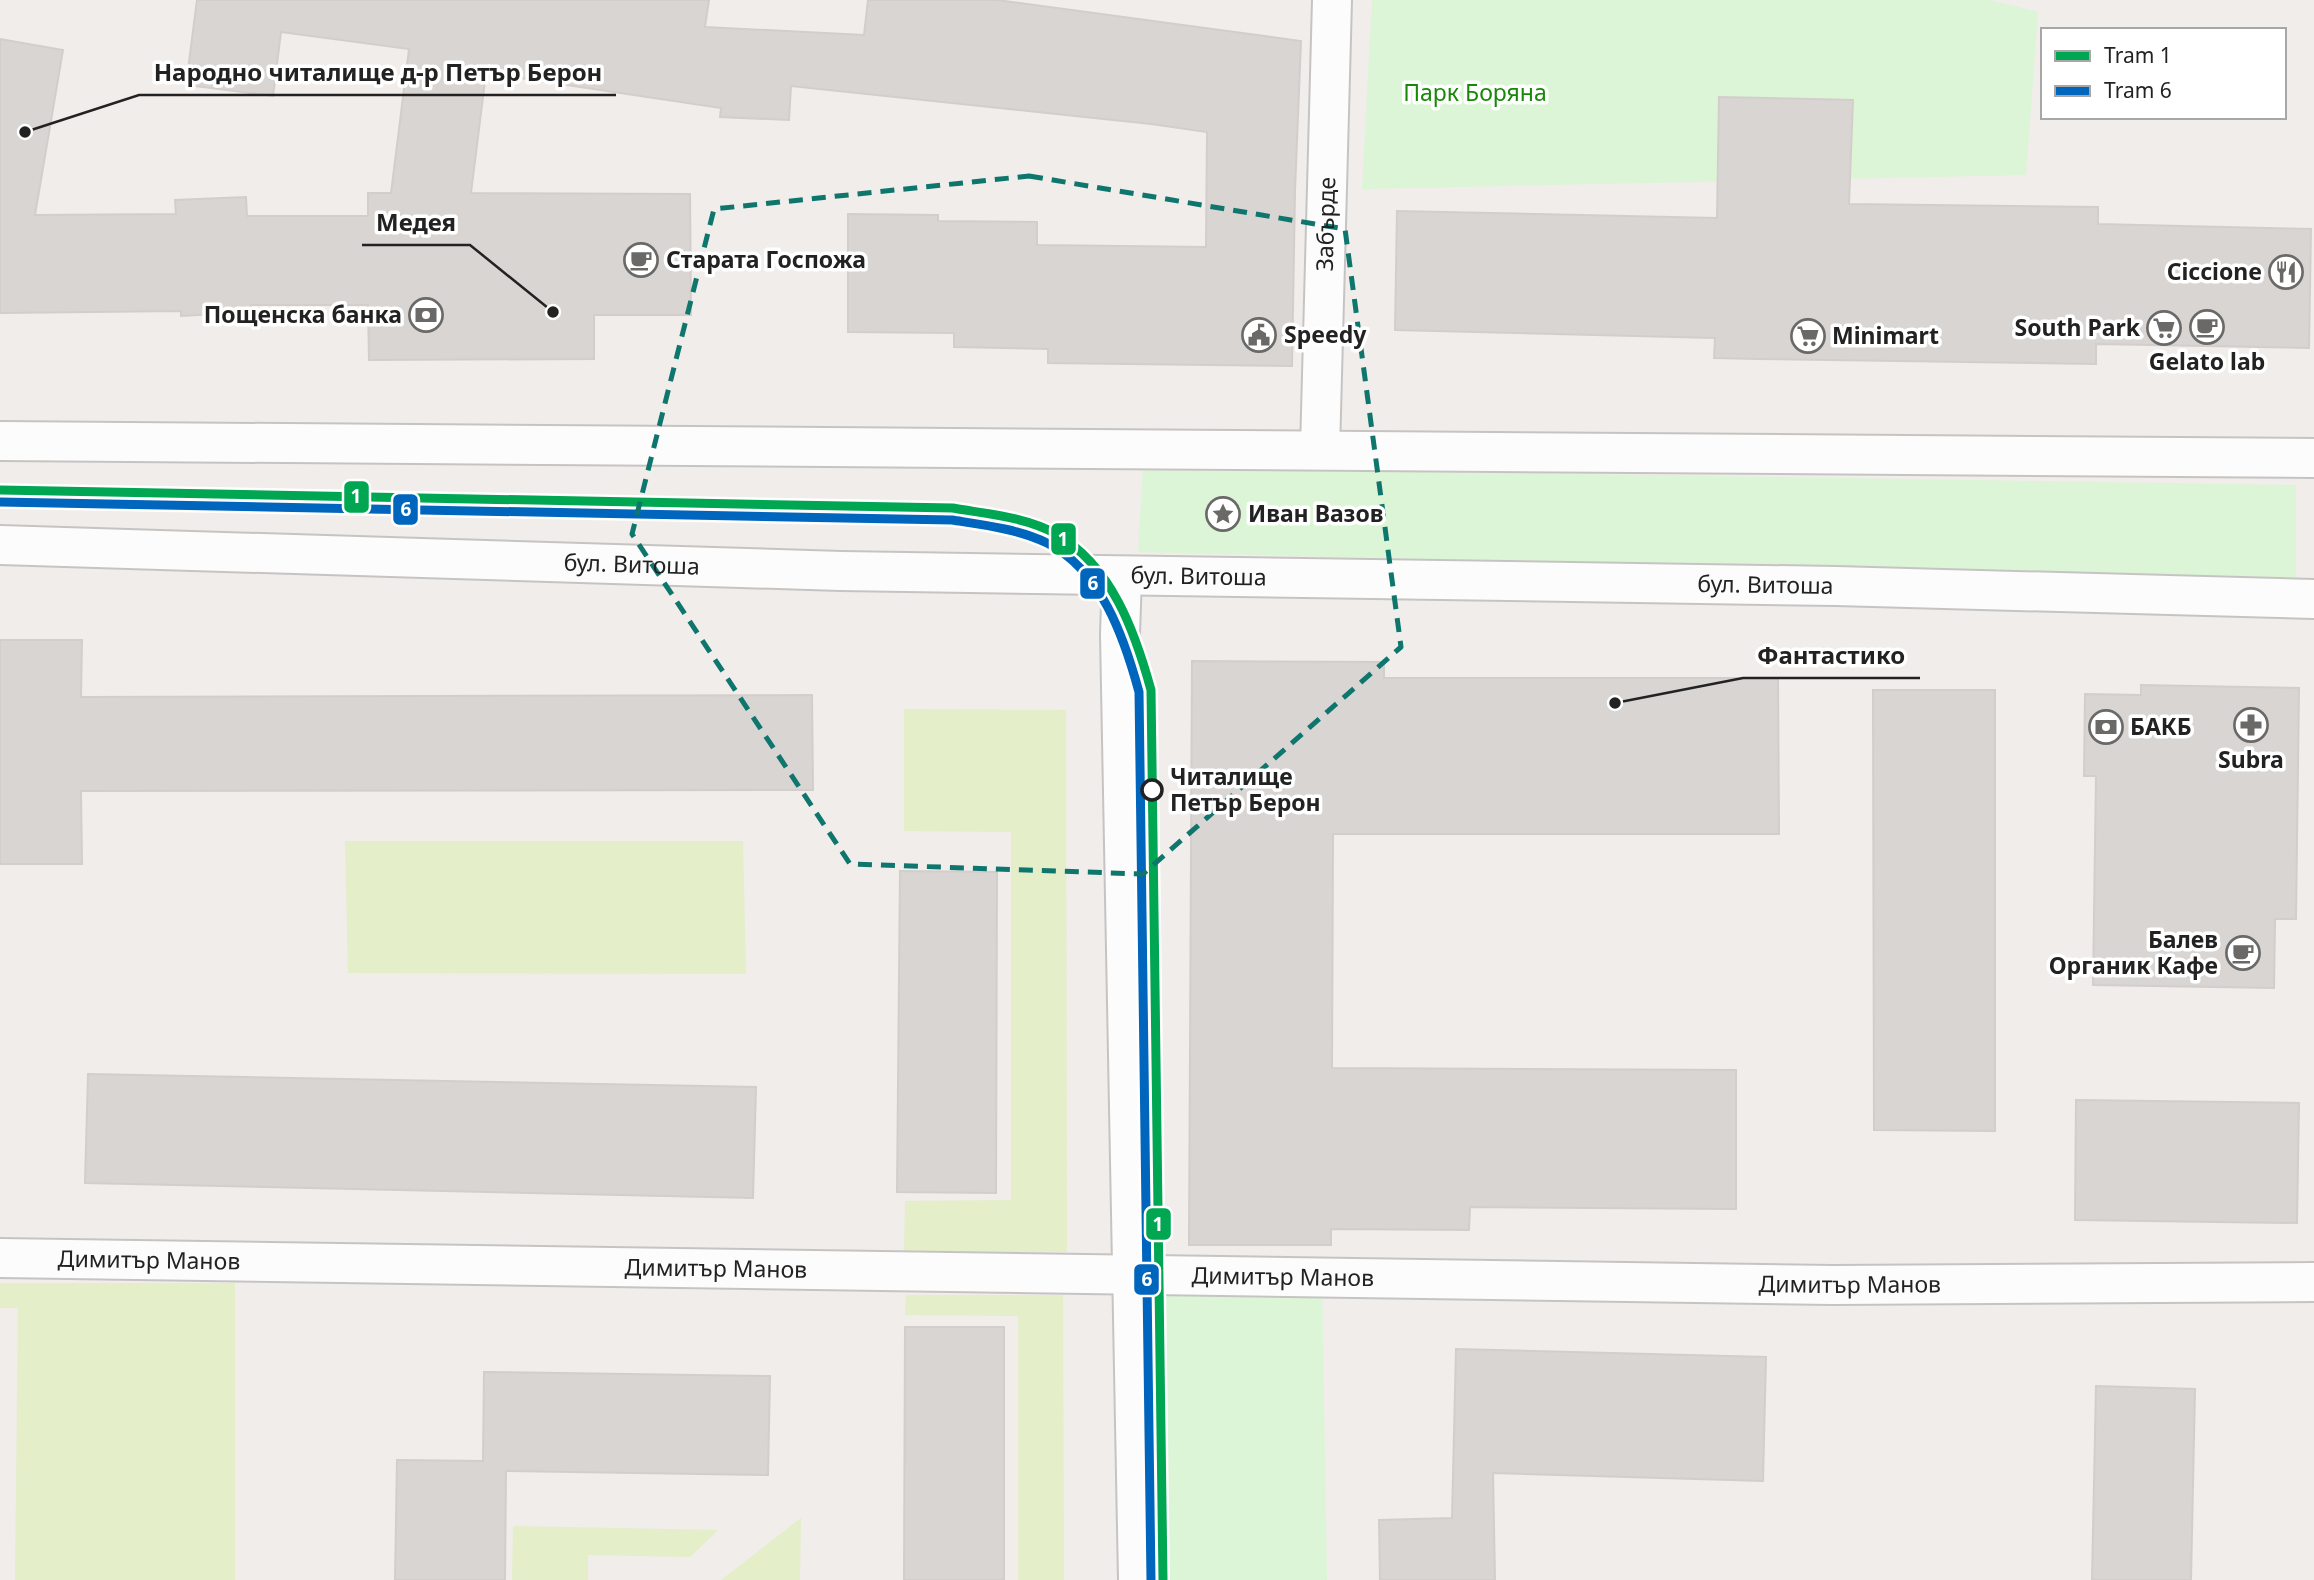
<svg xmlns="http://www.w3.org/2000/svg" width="2314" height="1580" font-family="'Noto Sans',sans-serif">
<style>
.grass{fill:#e4eec8}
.park{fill:#dcf5d6}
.building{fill:#d9d5d3;stroke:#d3cecb;stroke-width:2}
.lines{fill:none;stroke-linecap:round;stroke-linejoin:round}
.minor-casing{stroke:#c6c4c3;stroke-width:42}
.minor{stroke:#fdfcfc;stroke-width:38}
.tram-1-casing{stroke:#fff;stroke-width:14}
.tram-2-casing{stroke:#fff;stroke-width:14}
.tram-1{stroke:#00a651;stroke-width:9}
.tram-2{stroke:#0065bd;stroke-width:9}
.marked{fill:none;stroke:#0f766e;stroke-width:5;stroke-dasharray:14 9;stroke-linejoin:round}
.stop-dot{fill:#fff;stroke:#222;stroke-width:3.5}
.labels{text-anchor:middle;stroke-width:7;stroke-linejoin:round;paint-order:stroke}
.park-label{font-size:23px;fill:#168906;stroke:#fff}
.street-label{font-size:23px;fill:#222;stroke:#fff}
.poi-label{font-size:23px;font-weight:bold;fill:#222;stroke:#fff;text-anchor:start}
.stop-label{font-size:23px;font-weight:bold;fill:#222;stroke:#fff;text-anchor:start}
.leader{fill:none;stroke:#222;stroke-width:2.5}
.callout-dot{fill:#222;stroke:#fff;stroke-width:2.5}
.callout-label{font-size:24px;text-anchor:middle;font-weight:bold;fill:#222;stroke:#fff;stroke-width:7;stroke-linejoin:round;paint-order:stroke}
.line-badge{stroke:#fff;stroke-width:2.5}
.badge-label{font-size:19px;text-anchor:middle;font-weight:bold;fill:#fff}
</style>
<rect width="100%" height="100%" fill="#f0edea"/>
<g class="grass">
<polygon points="904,709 1066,710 1067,1252 904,1252 905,1201 1011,1200 1011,832 904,831"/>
<polygon points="345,841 743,841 746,974 348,973"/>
<polygon points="0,1283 235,1283 235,1580 15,1580 18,1308 0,1308"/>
<polygon points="906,1295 1063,1295 1064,1580 1018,1580 1018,1316 905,1315"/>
<polygon points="801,1517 800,1580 721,1580 801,1518"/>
<polygon points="513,1526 718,1530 690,1557 588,1555 588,1580 512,1580"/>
</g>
<g class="park">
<polygon points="1372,0 1990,0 2038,12 2026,175 1362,189"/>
<polygon points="1143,467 2296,485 2296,581 1138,552"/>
<polygon points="1159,1275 1322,1277 1327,1580 1163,1580"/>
</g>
<g class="building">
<polygon points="197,0 709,0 705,27 864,35 868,0 997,0 1301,41 1295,191 1292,366 1048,363 1048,349 954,347 954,333 848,332 848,214 938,215 938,221 1037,222 1037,245 1206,247 1207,132 1151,124 791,86 789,120 720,117 721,108 486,73 471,193 690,194 691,315 594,315 594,359 369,360 368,305 251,305 251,312 181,316 181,311 0,313 0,39 63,50 35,215 176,214 175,200 246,197 247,216 368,216 368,193 391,193 409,49 281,32 273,96 186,85"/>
<polygon points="1719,97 1853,100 1849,204 2098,207 2098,224 2311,229 2309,348 2096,344 2096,364 1758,359 1714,358 1715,338 1395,330 1397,211 1717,218"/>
<polygon points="0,640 82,640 81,697 812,695 813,790 81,791 82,864 0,864"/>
<polygon points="1192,661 1384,662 1384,678 1778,678 1779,834 1333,834 1332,1068 1736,1070 1736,1209 1470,1207 1469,1230 1331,1229 1331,1245 1189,1245"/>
<polygon points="2141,685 2299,688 2296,919 2275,919 2274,988 2093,985 2096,776 2084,776 2085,694 2141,695"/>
<polygon points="1873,690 1995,690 1995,1131 1874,1130"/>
<polygon points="900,871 997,872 996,1193 897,1192"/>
<polygon points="88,1074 756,1087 753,1198 85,1183"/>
<polygon points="2076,1100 2299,1103 2297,1223 2075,1220"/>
<polygon points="905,1327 1004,1327 1004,1580 904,1580"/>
<polygon points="1456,1349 1766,1357 1763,1481 1493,1473 1495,1580 1380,1580 1379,1520 1452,1518"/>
<polygon points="484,1372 770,1376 768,1475 506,1471 505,1580 395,1580 397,1460 483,1461"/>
<polygon points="2096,1386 2195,1389 2191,1580 2092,1580"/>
</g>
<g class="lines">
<g class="minor-casing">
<g id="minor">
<polyline points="0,441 2314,458"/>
<path id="s1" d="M1320 450 1332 0"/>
<path id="s2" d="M0 545 841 571 1836 586 2314 599"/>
<polyline points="1122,576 1120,634 1138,1580"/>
<path id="s3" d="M0 1258 1832 1285 2314 1282"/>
</g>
</g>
<use href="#minor" class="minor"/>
<g class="tram-1-casing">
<path id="tram-1" d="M0 490 953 508C987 514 1026 517 1056 534 1112 566 1135 632 1151 690L1163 1580"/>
</g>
<g class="tram-2-casing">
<path id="tram-2" d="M0 502 952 520C984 525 1018 529 1047 543 1101 570 1124 637 1139 692L1151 1580"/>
</g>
<use href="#tram-1" class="tram-1"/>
<use href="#tram-2" class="tram-2"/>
</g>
<path class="marked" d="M1029 176 1345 229 1401 647 1143 874 850 864 632 534 714 209Z"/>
<defs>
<g id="cafe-ring" transform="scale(1.75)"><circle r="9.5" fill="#fff" stroke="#6a6968" stroke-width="1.5"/><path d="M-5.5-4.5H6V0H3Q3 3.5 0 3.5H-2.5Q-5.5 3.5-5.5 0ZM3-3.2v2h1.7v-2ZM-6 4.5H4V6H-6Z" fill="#6a6968"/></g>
<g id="restaurant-ring" transform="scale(1.75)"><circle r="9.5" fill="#fff" stroke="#6a6968" stroke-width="1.5"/><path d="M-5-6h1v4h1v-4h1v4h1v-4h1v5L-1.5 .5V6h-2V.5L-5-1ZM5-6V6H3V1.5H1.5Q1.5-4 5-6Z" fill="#6a6968"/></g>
<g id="bank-ring" transform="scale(1.75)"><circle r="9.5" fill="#fff" stroke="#6a6968" stroke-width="1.5"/><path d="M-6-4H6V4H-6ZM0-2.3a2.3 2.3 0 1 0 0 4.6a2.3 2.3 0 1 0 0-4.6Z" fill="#6a6968"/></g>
<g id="supermarket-ring" transform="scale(1.75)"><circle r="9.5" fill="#fff" stroke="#6a6968" stroke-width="1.5"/><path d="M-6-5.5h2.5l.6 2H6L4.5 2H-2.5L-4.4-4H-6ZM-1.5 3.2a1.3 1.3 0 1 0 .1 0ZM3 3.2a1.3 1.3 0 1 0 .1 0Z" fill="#6a6968"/></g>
<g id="civic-ring" transform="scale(1.75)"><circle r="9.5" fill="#fff" stroke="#6a6968" stroke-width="1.5"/><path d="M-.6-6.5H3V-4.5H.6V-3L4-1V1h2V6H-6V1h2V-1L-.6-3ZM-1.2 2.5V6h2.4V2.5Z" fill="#6a6968"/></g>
<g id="sight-ring" transform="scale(1.75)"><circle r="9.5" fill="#fff" stroke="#6a6968" stroke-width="1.5"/><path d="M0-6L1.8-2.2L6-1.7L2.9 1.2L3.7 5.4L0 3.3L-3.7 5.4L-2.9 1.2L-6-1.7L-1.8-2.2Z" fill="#6a6968"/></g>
<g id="pharmacy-ring" transform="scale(1.75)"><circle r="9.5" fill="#fff" stroke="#6a6968" stroke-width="1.5"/><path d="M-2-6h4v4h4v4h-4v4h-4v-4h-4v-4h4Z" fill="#6a6968"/></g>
</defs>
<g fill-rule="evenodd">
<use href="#cafe-ring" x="641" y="260"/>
<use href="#restaurant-ring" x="2286" y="272"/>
<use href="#bank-ring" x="426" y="315"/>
<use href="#cafe-ring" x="2207" y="327"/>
<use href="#supermarket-ring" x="2164" y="328"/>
<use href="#civic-ring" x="1259" y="335"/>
<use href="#supermarket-ring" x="1808" y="336"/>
<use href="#sight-ring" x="1223" y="514"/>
<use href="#pharmacy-ring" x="2251" y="725"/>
<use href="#bank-ring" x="2106" y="727"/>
<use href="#cafe-ring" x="2243" y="953"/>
</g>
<circle class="stop-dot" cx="1152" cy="790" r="10"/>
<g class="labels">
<g class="park-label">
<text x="1475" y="101">Парк Боряна</text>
</g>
<g class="street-label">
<text dy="8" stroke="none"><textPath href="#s1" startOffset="226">Забърде</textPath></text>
<text dy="8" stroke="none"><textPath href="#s2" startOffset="632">бул. Витоша</textPath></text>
<text dy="8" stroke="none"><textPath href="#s2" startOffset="1199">бул. Витоша</textPath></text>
<text dy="8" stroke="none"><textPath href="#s2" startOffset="1766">бул. Витоша</textPath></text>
<text dy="8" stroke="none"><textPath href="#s3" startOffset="149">Димитър Манов</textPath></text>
<text dy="8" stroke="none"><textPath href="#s3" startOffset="716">Димитър Манов</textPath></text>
<text dy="8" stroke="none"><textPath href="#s3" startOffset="1283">Димитър Манов</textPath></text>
<text dy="8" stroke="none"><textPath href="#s3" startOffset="1850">Димитър Манов</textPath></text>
</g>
<g class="poi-label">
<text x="666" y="268">Старата Госпожа</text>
<text x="2262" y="280" text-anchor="end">Ciccione</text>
<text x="402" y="323" text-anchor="end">Пощенска банка</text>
<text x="2140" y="336" text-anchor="end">South Park</text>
<text x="1284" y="343">Speedy</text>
<text x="1832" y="344">Minimart</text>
<text x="2207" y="370" text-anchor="middle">Gelato lab</text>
<text x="1248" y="522">Иван Вазов</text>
<text x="2130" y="735">БАКБ</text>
<text x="2251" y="768" text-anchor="middle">Subra</text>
<text x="2218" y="948" text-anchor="end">Балев<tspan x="2218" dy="26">Органик Кафе</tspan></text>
</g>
<g class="stop-label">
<text x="1170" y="785">Читалище<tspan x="1170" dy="26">Петър Берон</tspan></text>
</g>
</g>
<path class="leader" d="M25 132L139 95H616M553 312L470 245H362M1615 703L1743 678H1920"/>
<g class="callout-dot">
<circle cx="25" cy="132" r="7"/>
<circle cx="553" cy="312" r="7"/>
<circle cx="1615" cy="703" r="7"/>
</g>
<g class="callout-label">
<text x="378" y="81">Народно читалище д-р Петър Берон</text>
<text x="416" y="231">Медея</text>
<text x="1831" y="664">Фантастико</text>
</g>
<g class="line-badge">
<rect x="343" y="480" width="27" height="34" rx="7" fill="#00a651"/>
<rect x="392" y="493" width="27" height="33" rx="7" fill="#0065bd"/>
<rect x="1050" y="522" width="27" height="34" rx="7" fill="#00a651"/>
<rect x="1079" y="567" width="27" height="33" rx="7" fill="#0065bd"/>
<rect x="1145" y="1207" width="27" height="34" rx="7" fill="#00a651"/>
<rect x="1133" y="1263" width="27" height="33" rx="7" fill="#0065bd"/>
</g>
<g class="badge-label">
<text x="356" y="503">1</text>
<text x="406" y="516">6</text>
<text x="1063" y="546">1</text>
<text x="1093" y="590">6</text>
<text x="1158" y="1231">1</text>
<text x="1147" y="1286">6</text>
</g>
<rect x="2041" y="28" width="245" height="91" fill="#ffffff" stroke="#a7a7a7" stroke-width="2"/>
<rect x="2055" y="51" width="35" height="10" fill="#00a651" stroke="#a7a7a7" stroke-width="2"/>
<text x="2104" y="63" font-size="21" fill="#222222">Tram 1</text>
<rect x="2055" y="86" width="35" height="10" fill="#0065bd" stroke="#a7a7a7" stroke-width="2"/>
<text x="2104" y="98" font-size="21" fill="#222222">Tram 6</text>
</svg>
